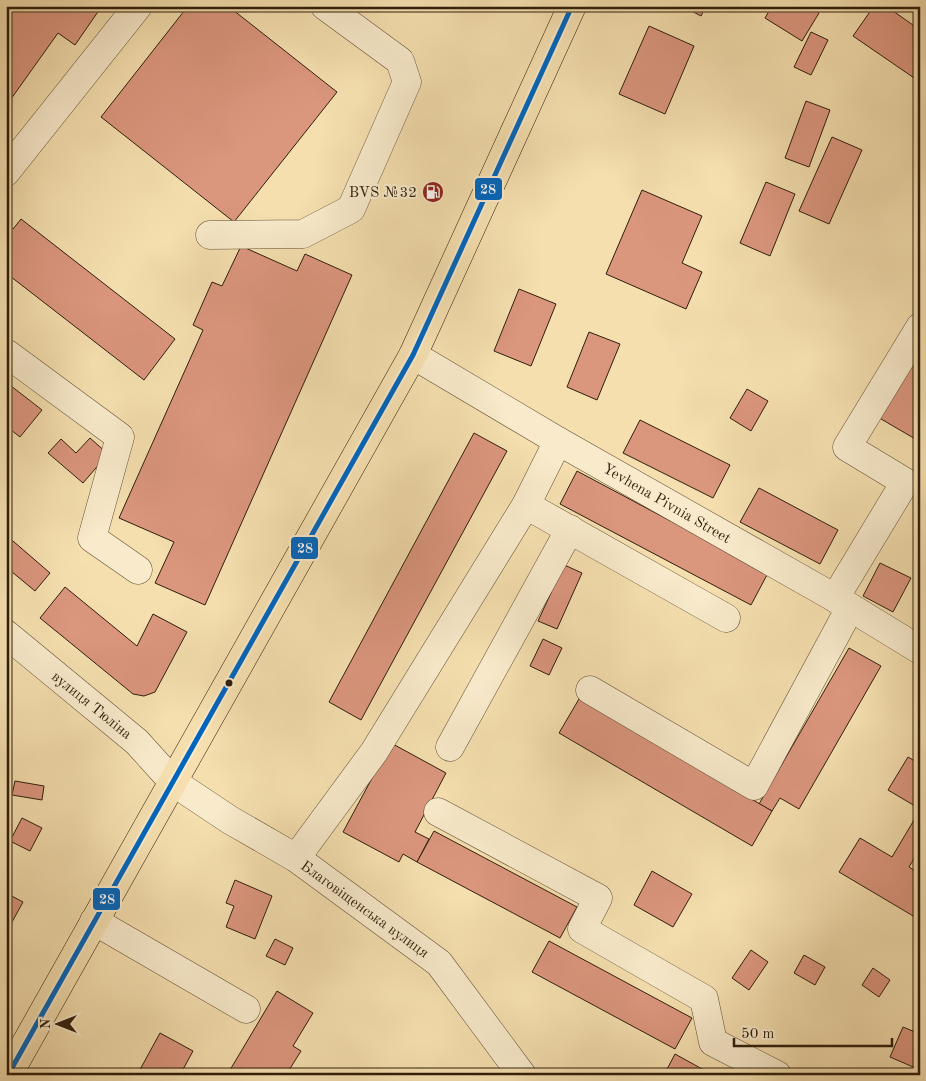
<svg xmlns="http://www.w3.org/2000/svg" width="926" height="1081" font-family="'Old Standard TT',serif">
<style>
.building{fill:#db967e;stroke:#2f1e0b}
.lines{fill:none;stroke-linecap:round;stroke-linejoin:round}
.minor-casing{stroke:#604e34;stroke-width:29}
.major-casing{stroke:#2f1e0b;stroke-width:29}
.minor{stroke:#f8eacb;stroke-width:28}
.major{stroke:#f5dfaf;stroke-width:28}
.bus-1-casing{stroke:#f8eacb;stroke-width:9}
.bus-1{stroke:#0065bd;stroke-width:5}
.bus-dot{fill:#2f1e0b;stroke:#f8eacb;stroke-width:2}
.labels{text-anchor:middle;stroke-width:4;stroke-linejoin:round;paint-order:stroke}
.poi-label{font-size:15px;fill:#2f1e0b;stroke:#f8eacb;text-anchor:end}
.street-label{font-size:15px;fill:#2f1e0b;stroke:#f8eacb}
.line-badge{stroke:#f8eacb;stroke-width:2}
.badge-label{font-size:14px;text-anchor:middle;font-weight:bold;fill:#fff}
</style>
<rect width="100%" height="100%" fill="#f5dfaf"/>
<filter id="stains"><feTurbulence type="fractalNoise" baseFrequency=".004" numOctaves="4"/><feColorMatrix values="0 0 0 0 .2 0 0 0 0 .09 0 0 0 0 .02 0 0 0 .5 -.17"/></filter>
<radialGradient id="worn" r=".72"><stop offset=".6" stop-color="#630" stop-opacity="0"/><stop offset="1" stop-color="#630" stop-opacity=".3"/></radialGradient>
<g class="building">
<polygon points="6,6 102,6 75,45 58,33 6,106"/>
<polygon points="188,6 228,6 337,92 234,222 101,117"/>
<polygon points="682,6 706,6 701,16"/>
<polygon points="772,6 807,6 819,13 802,41 765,18"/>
<polygon points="874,6 886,6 920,30 920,82 853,36"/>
<polygon points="649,26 694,46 665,114 619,94"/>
<polygon points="811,32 828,40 811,75 794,67"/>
<polygon points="806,101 830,110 809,167 785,158"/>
<polygon points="832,137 862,150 829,224 799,211"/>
<polygon points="766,182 795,194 770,256 740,243"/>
<polygon points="642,190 702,216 682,263 702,272 686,309 606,274"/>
<polygon points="21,219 175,339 144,380 6,273 6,224 13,229"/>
<polygon points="241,246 297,271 305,254 352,275 205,605 155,583 174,542 119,518 203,330 193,325 212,282 222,286"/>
<polygon points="519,289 556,304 531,366 494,351"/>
<polygon points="589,332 620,344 597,400 567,387"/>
<polygon points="920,341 920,436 917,440 876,416"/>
<polygon points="6,382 42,410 20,437 6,426"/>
<polygon points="747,389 768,401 751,431 730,418"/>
<polygon points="640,420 730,465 713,498 623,453"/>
<polygon points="474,433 507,451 361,720 329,702"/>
<polygon points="90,438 108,454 83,483 48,453 61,439 76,453"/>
<polygon points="577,471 768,573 751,605 560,504"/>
<polygon points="759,488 838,530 820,564 740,522"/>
<polygon points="6,535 50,573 35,591 6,567"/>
<polygon points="560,563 582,573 557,629 538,621 551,593"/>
<polygon points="880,563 911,578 893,612 863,596"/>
<polygon points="65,587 137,646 153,614 187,632 155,692 144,696 133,694 40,618"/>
<polygon points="543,639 562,648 549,675 530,666"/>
<polygon points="849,648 881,666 799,809 780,798 772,811 759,804"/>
<polygon points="579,699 772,811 752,846 559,733"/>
<polygon points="391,743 446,773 415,832 429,839 417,862 403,854 399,862 343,832"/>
<polygon points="908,757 920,764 920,809 888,790"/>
<polygon points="15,781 44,786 42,800 12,795"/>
<polygon points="920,810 920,849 909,867 920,874 920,920 839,872 860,838 892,857"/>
<polygon points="22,818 42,828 30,851 10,841"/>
<polygon points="434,831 577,907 560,938 417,862"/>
<polygon points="652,871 692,894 673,927 634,905"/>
<polygon points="235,880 272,896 255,939 226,927 234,906 226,903"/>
<polygon points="6,893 23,902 6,933"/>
<polygon points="275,939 293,948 285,965 266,956"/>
<polygon points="549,941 692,1018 675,1049 532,972"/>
<polygon points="751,950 768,962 749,990 732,978"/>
<polygon points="804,955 825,967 815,985 794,973"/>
<polygon points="873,968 890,980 879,997 862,985"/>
<polygon points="277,991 313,1013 293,1046 301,1051 286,1075 238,1075 230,1070"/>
<polygon points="903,1027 920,1034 920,1070 890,1057"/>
<polygon points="160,1033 193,1051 180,1075 137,1075"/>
<polygon points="675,1054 713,1075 664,1075"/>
</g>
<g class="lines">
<g class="minor-casing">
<g id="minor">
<polyline points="6,172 138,6"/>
<polyline points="210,235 303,234 351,209 407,82 400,61 325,6"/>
<polyline points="6,353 120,437 92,538 138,570"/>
<polyline points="413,355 558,441 835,598 920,650"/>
<polyline points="526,505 726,618"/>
<polyline points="835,598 905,482 847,447 920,327"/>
<polyline points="6,634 137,742 173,782 230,820 296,858 439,963 522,1075"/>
<polyline points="590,690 754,786 850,608"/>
<polyline points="450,747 570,529"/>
<polyline points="438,812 598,898 582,929 704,999 713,1042 777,1075"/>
<polyline points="296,858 374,752 526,505 558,441"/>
<polyline points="94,921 246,1009"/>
</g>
</g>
<g class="major-casing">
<polyline id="major" points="8,1075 413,355 572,6"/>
</g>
<use href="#minor" class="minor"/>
<use href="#major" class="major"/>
<g class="bus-1-casing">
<polyline id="bus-1" points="8,1075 413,355 572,6"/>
</g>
<use href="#bus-1" class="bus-1"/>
</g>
<defs>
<g id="fuel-disc" transform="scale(1.125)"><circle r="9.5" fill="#8f2418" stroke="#f8eacb"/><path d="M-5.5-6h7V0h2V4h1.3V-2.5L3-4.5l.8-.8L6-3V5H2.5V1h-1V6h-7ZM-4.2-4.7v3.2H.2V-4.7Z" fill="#fff"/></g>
</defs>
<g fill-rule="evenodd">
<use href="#fuel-disc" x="433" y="192"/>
</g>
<circle class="bus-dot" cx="229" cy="683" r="4.5"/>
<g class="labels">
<g class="poi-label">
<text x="417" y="197">BVS №32</text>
</g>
<g class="street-label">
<text transform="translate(667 503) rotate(30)" y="5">Yevhena Pivnia Street</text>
<text transform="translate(92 705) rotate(39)" y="5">вулиця Тюліна</text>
<text transform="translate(365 909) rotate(36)" y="5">Благовіщенська вулиця</text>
</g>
</g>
<g class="line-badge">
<rect x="474" y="177" width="29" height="24" rx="5" fill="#0065bd"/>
<rect x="290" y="536" width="29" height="24" rx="5" fill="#0065bd"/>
<rect x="92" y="887" width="29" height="24" rx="5" fill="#0065bd"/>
</g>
<g class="badge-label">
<text x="488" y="194">28</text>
<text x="305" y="553">28</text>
<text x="107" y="904">28</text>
</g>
<rect width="926" height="1081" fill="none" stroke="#f5dfaf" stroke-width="25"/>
<rect x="8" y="8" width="911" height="1066" fill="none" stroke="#2f1e0b" stroke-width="2.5"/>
<rect x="12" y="12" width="901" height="1056" fill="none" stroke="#2f1e0b"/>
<g transform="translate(58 1024) rotate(270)" stroke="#f8eacb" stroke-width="4" paint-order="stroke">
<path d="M0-4L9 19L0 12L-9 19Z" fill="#2f1e0b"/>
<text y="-8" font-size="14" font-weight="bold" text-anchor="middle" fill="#2f1e0b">N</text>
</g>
<path d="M734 1038v8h158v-8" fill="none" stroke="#2f1e0b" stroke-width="2.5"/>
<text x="741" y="1038" font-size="15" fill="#2f1e0b" stroke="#f8eacb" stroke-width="4" paint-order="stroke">50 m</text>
<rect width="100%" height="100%" filter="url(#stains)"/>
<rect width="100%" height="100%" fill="url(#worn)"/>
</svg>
